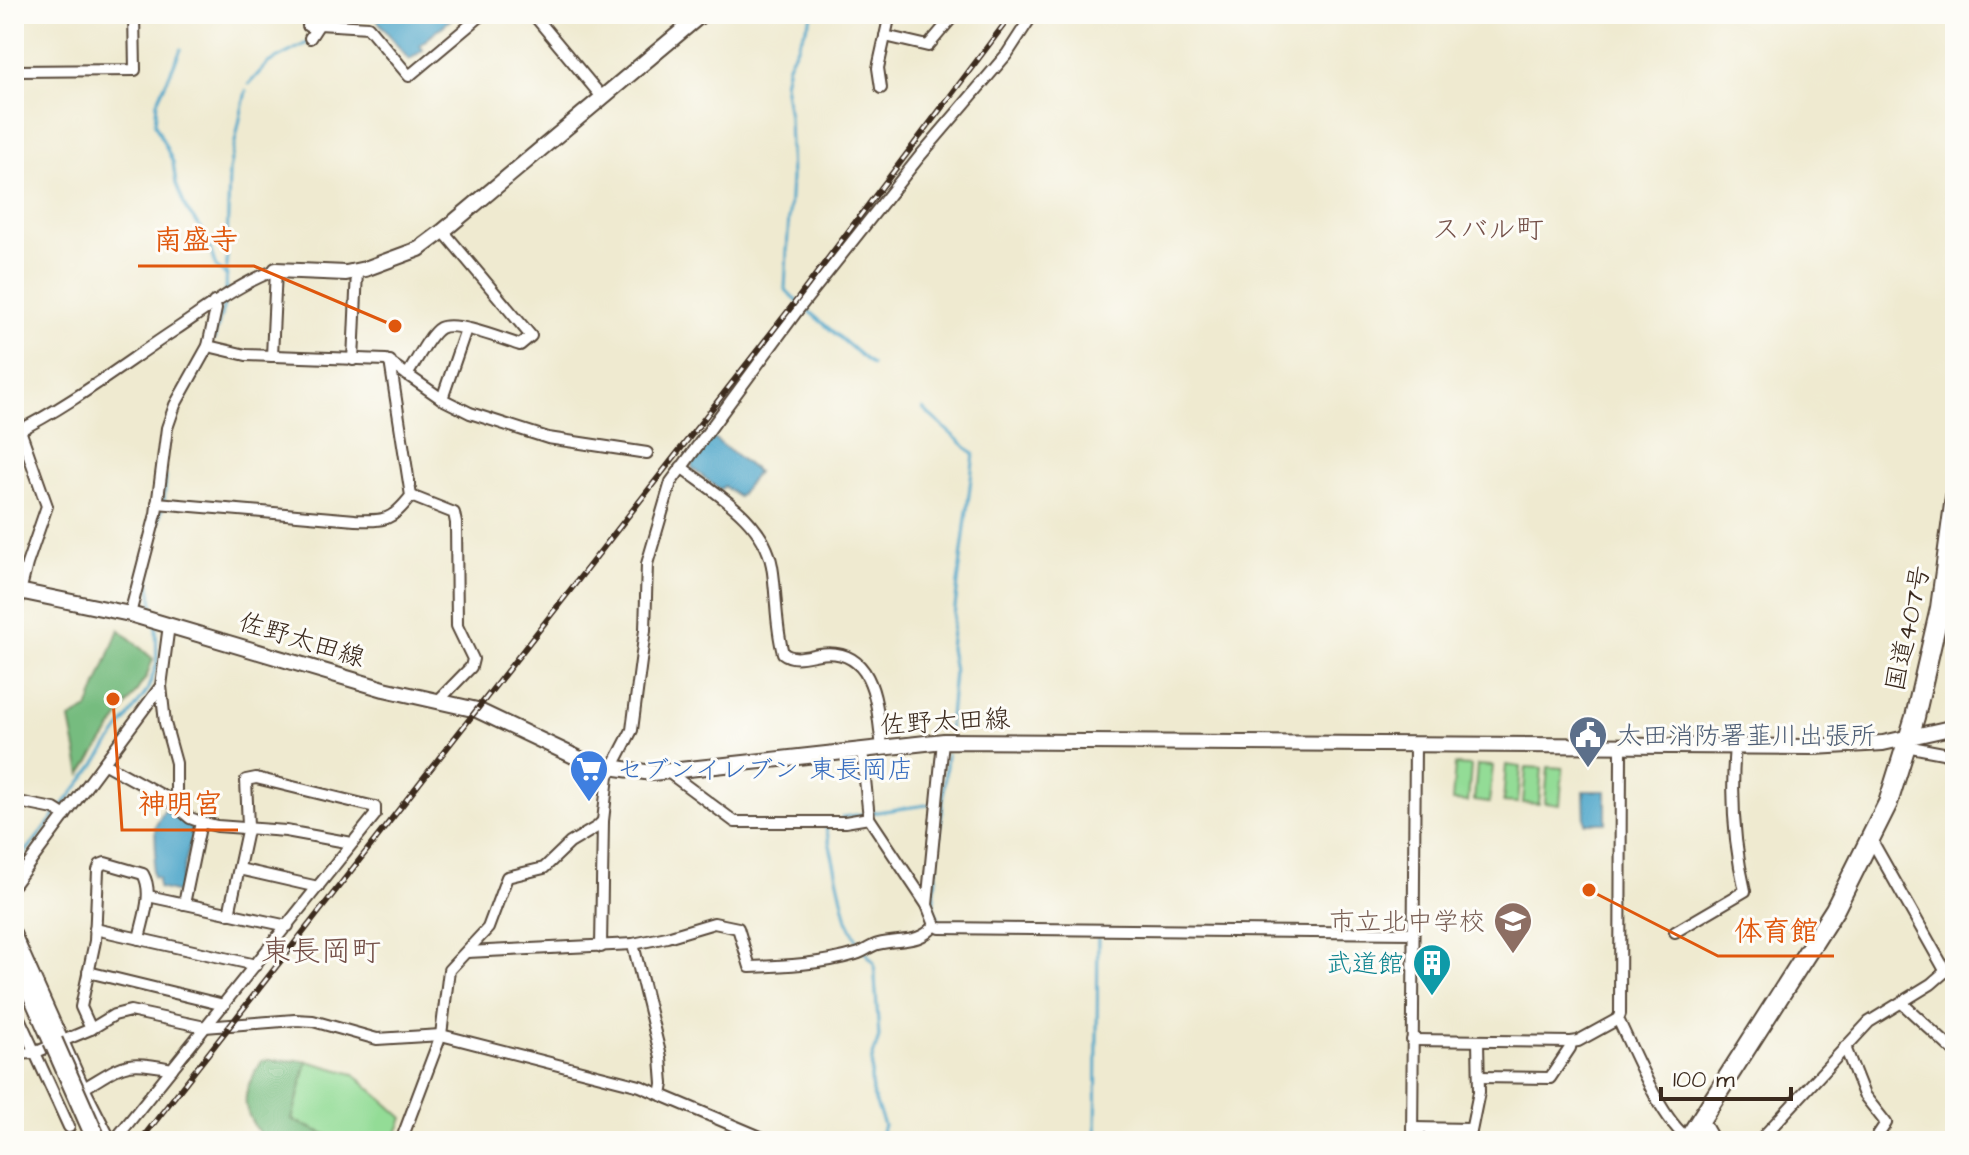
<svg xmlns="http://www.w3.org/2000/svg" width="1969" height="1155" font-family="'Architects Daughter','Klee One',sans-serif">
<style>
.green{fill:#93dc96;stroke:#67835a;stroke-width:2}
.forest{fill:#76bc7f;stroke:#58734e;stroke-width:2}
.water{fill:#4ba5c9;stroke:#436874;stroke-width:2}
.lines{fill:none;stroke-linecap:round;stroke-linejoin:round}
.stream{stroke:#4ba5c9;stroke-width:3}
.minor-casing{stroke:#564739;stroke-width:14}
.tertiary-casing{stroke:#564739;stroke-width:18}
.secondary-casing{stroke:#564739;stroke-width:18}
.trunk-casing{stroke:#564739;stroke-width:22}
.minor{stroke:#fff;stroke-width:10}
.tertiary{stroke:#fff;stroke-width:14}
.secondary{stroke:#fff;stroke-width:14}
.trunk{stroke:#fff;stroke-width:18}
.rail-casing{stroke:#3b2a1e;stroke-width:6}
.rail{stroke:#fdfcf7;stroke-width:3;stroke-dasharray:9;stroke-linecap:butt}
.trunk-bridge-casing{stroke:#564739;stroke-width:22;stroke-linecap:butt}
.trunk-bridge{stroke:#fff;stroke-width:18}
.labels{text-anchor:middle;stroke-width:6;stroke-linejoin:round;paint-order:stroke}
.street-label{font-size:26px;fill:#3b2a1e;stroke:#fdfcf7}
.service-label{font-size:26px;fill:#4e5e75;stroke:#fdfcf7;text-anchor:start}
.shop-label{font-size:26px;fill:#366cbe;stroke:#fdfcf7;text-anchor:start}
.education-label{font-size:26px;fill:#785e54;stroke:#fdfcf7;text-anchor:end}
.culture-label{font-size:26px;fill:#0d838f;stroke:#fdfcf7;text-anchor:end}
.neighbourhood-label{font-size:28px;fill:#755149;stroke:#fdfcf7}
.quarter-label{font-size:30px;fill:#755149;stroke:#fdfcf7}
.leader{fill:none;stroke:#df570d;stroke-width:3}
.callout-dot{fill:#df570d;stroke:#fdfcf7;stroke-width:3}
.callout-label{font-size:28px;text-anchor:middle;font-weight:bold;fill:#df570d;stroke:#fdfcf7;stroke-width:6;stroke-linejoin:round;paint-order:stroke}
</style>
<rect width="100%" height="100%" fill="#fdfcf7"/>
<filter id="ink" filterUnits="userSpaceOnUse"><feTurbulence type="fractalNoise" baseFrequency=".0125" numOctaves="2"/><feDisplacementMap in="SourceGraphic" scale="16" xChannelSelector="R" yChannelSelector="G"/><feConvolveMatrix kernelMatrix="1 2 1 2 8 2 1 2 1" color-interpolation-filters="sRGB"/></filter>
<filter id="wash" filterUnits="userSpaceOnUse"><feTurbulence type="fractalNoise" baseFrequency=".006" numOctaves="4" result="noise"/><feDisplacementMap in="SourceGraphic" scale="32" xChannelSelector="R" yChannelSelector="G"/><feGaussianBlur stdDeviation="1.8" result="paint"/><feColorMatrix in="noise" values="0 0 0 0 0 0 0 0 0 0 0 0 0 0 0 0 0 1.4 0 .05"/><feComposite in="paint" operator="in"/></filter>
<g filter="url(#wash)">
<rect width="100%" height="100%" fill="#efead0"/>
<g class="green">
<polygon points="1455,765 1471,766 1468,802 1452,801"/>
<polygon points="1477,765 1493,766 1489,803 1474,801"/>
<polygon points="1506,765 1521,767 1518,803 1503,802"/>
<polygon points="1526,767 1542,768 1539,804 1523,803"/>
<polygon points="1548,767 1563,768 1560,805 1545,803"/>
<polygon points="307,1061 354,1074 403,1118 394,1141 341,1141 292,1120"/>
</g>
<g class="forest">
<polygon points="119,629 153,659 146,677 81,775 70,719 88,709"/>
<path d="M262 1060 307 1061 292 1120 340 1141H266C238 1109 241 1094 262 1060Z"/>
</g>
<g class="water">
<polygon points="357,14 457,14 420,45 423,50 409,60 374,16"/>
<polygon points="712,437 757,472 738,497 724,486 720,490 692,468 692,462"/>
<polygon points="1584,791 1606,791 1606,823 1585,823"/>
<polygon points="164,810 185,821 193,831 178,893 158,888 158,878 153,877 152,870 156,853 155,827"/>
</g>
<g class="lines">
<g class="stream">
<polyline points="326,16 326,14"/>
<polyline points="196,18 198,14"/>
<polyline points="181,49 157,102 155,124 173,162 176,184 186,209 206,235 216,267 227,276"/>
<polyline points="249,84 268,63 311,41"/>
<polyline points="226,294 229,170 246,91"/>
<polyline points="799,303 785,289 791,178 789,116 784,83 788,65 813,14"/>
<polyline points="805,308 872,365"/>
<polyline points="214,340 225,301"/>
<polyline points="185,397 208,355"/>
<polyline points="923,409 974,454 950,648 954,672 949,729"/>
<polyline points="157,528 164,500 166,477"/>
<polyline points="147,566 155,618"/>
<polyline points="842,817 933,804"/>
<polyline points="826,828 847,920 859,944 874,963 879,1037 872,1059 871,1078 872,1093 884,1125 879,1141"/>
<polyline points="14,872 21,858 91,770 147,691 157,664 156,625"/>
<polyline points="945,924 942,924 933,909 947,754"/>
<polyline points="1096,1141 1098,932"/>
</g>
</g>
</g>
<g filter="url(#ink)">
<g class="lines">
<g class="minor-casing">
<g id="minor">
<polyline points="533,14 602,97"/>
<polyline points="308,26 319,24 368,27 409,76 483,14"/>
<polyline points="885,36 928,46 955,14"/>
<polyline points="310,38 319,24 320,14"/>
<polyline points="14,71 135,70 134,14"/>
<polyline points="881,88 878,68 890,14"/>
<polyline points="208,346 246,355 386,360 442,399 470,413 548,438 647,453"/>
<polyline points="353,360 357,271"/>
<path d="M407 375C415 364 429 334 440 328 455 320 504 340 520 345L531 336 443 231"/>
<polyline points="442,399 466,329"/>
<path d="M14 433C68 407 125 363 175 330 208 308 238 284 276 270L272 356"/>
<path d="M681 467C715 493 764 520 772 566 777 595 775 625 783 653 793 661 807 656 819 654 877 646 877 709 882 748"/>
<polyline points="411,496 454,513 456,523 457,626 473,659 471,667 438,701"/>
<path d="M157 503 355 520C386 521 391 521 411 496L390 361"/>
<polyline points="130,614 156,514 167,428 175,405 208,346 216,309 214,302"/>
<polyline points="14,616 27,564 47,506 20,430"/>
<polyline points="169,625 161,686 165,723 176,763 176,807"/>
<path d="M1621 745 1620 1014 1618 1019C1632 1048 1662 1122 1688 1138"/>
<polyline points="1906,746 1943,753 1955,760"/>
<polyline points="862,750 869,818"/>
<polyline points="105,764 165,797 190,818 201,822 217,826 286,831 352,843"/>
<polyline points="668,772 735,822 845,822 869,818 927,905 935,925"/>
<polyline points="14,801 54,809 65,816"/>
<polyline points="1871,839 1946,972"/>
<polyline points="239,869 318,887"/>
<polyline points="14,884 161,686"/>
<polyline points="148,896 288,926"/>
<polyline points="184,904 201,822"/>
<polyline points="927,905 943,741"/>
<polyline points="935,925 940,928 1413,933"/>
<polyline points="95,929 256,965"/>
<polyline points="14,931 84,1088 111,1141"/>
<path d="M1675 932 1745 891C1734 845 1731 793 1735 746"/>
<polyline points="633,944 661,1057 663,1084 661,1095"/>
<polyline points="601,947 603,821 608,776 632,730 645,630 647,564 671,482 797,311 920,156 1007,54 1033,14"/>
<path d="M467 952 633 944 667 937 714 923 738 928 750 967C784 966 823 964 856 954 864 952 870 946 878 944 900 938 919 945 935 925"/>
<polyline points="88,972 224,1005"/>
<polyline points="1902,1003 1955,1052"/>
<polyline points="14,1007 69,1127"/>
<path d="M91 1029 81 1007 95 941 98 870 100 865 105 863 143 874C154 893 143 919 139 939"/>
<polyline points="1412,1040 1571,1042 1578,1041 1618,1019"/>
<polyline points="1845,1047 1864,1095 1886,1123 1874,1141"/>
<polyline points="14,1054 34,1053 91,1029 114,1015 130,1011 205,1027 295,1020 313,1021 377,1039 441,1035 640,1086 770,1141"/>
<polyline points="1479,1077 1550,1078 1570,1048 1571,1042"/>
<path d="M84 1088C125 1064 124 1059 172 1069"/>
<polyline points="1412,1128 1471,1129"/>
<polyline points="114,1141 375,815 375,807 256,778 246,780 248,826 229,914"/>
<polyline points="401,1141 441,1035 449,970 488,928 507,877 544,868 570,843 597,827 603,821"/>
<polyline points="1412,1141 1415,743"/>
<polyline points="1469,1141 1479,1092 1478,1041"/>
<polyline points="1759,1141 1869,1022 1931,984 1955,963"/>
</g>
</g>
<g class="tertiary-casing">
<g id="tertiary">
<polyline points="276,270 346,273 365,269 419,249 443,231 702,14"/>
<polyline points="1700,1120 1712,1141"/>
</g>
</g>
<g class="secondary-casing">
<polyline id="secondary" points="14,590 130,614 384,689 477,710 578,758 603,766 652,773 944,741 1814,747 1883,743 1955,727"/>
</g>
<g class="trunk-casing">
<g id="trunk">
<polyline points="14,953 53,1041"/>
<polyline points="1687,1141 1835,909 1888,803 1915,717 1940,608 1955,497"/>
</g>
</g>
<use href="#minor" class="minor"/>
<use href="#tertiary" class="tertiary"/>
<use href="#secondary" class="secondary"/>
<use href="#trunk" class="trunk"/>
<g class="rail-casing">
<polyline id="rail" points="140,1141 796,301 1012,14"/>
</g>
<use href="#rail" class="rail"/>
<g class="trunk-bridge-casing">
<polyline id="trunk-bridge" points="53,1041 97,1141"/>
</g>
<use href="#trunk-bridge" class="trunk-bridge"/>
</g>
</g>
<defs>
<g id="civic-pin" transform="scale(2)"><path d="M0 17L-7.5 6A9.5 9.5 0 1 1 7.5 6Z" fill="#5c6f8a" stroke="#fdfcf7"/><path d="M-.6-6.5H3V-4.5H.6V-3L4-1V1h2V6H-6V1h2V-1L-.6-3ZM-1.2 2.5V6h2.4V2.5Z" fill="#fff"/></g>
<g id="supermarket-pin" transform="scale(2)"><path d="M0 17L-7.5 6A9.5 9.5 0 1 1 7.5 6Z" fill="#3f7fe0" stroke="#fdfcf7"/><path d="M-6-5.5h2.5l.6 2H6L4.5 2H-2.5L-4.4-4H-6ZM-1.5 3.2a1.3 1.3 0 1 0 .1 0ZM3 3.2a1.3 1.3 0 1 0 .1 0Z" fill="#fff"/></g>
<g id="school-pin" transform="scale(2)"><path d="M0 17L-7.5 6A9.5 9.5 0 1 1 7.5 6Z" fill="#8d6e63" stroke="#fdfcf7"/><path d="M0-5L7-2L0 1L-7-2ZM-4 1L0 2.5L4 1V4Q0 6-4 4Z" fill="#fff"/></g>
<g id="building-pin" transform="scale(2)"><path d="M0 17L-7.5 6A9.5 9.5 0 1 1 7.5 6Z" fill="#0f9aa8" stroke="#fdfcf7"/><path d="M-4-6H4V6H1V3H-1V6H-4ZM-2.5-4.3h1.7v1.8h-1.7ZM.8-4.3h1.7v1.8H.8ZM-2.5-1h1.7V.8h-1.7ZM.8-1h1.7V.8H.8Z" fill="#fff"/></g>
</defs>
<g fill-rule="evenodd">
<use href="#civic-pin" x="1588" y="735"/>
<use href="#supermarket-pin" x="589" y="769"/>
<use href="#school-pin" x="1513" y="921"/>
<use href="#building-pin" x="1432" y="963"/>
</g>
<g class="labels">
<g class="street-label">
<text transform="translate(1907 628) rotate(-78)" y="9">国道407号</text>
<text transform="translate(302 639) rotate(17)" y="9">佐野太田線</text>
<text transform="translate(945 721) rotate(-3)" y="9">佐野太田線</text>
</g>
<g class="service-label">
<text x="1616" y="744">太田消防署韮川出張所</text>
</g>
<g class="shop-label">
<text x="617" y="778">セブンイレブン 東長岡店</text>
</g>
<g class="education-label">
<text x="1485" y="930">市立北中学校</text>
</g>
<g class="culture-label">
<text x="1404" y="972">武道館</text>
</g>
<g class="neighbourhood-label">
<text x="1488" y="238">スバル町</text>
</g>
<g class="quarter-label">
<text x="321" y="961">東長岡町</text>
</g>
</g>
<path class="leader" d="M395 326L254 266H138M113 699L122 830H238M1589 890L1718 956H1834"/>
<g class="callout-dot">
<circle cx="395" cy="326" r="8"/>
<circle cx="113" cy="699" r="8"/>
<circle cx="1589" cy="890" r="8"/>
</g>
<g class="callout-label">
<text x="196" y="249">南盛寺</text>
<text x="180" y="813">神明宮</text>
<text x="1776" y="940">体育館</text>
</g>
<rect width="1969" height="1155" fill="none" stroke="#fdfcf7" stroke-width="48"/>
<path d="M1661 1087v12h130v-12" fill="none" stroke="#3b2a1e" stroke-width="4"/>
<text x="1673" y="1087" font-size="24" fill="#3b2a1e" stroke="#fdfcf7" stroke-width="6" paint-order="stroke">100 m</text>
</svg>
